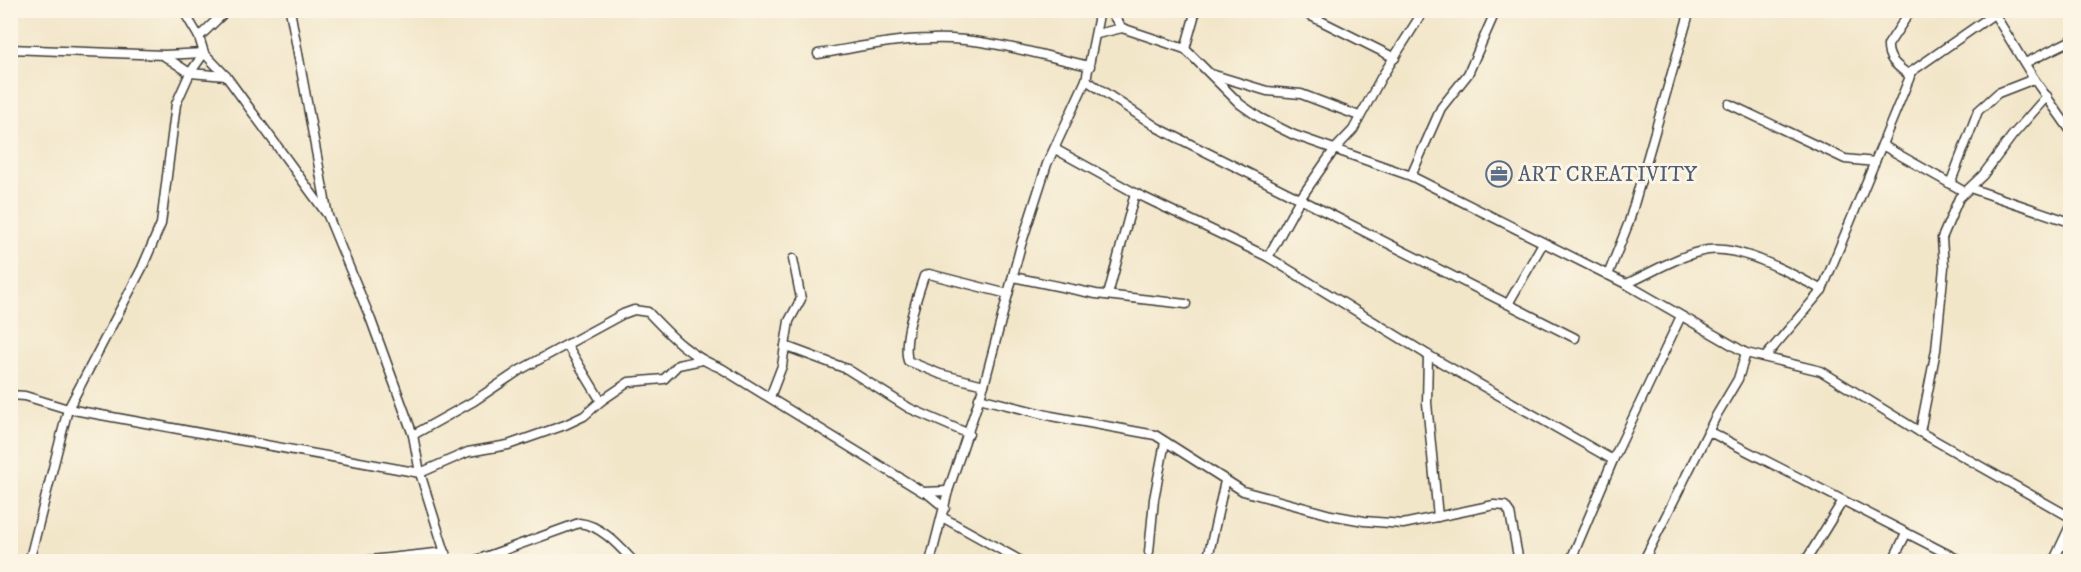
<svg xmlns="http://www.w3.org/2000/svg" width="2081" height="572" font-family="'IM FELL DW Pica',serif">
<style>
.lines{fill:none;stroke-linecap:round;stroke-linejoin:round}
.street-casing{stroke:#3c3a36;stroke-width:11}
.street{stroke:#fff;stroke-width:8}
.labels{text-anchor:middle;stroke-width:6;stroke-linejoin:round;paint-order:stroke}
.service-label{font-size:21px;fill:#4e5e75;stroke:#fcf5e5;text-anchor:start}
</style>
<rect width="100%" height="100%" fill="#fcf5e5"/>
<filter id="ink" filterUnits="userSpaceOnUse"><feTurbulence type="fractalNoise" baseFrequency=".0167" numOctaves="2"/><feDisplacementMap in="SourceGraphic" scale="12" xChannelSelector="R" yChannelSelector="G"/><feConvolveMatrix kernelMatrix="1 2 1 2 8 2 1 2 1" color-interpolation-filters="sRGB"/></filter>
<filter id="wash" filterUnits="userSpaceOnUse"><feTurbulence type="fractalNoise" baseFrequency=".008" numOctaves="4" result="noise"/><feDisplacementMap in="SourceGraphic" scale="24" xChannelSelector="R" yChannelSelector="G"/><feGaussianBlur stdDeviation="1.35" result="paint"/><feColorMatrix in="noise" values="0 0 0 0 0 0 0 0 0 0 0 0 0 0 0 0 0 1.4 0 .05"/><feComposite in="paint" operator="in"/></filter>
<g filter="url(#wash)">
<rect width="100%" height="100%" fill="#f2e6c9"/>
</g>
<g filter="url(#ink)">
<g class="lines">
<g class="street-casing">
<g id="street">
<polyline points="183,10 199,37 204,53 226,76 326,213"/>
<polyline points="290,10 328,216 371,320 413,435 420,473 448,562"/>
<polyline points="1109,10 1122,28"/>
<polyline points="1299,10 1395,58"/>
<polyline points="1992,10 2034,79 2070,130"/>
<polyline points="1097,34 1122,28 1185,49 1240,104 1260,118 1294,135 1411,176 1626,284 1746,353 1821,371 1920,432 2070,517"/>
<polyline points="199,37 227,10"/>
<polyline points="10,49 164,55 204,53"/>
<polyline points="1185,49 1196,10"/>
<path d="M818 54C856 48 893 39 932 39 984 37 1039 55 1090 66"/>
<polyline points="164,56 190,73 226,76"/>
<polyline points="2025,63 2070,41"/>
<polyline points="1211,74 1267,91 1301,94 1359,116"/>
<polyline points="1908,74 1994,14"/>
<polyline points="1086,80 1158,128 1300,199 1334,150 1353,130 1381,78 1424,10"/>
<polyline points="1729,104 1845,159 1875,162"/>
<polyline points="1882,145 1965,192"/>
<polyline points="1055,149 1135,193 1268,257 1428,355 1613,460"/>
<polyline points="1411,176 1441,108 1468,74 1496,10"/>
<polyline points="1950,184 1978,111 1998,93 2034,79"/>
<polyline points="1970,188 2070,222"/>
<polyline points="1268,257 1300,199 1575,338"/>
<polyline points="1608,275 1629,222 1690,10"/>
<polyline points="1013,277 1096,294 1186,304"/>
<path d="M1626 284C1651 273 1681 254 1708 250 1742 246 1793 274 1822 290"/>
<polyline points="1108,295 1135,193"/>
<polyline points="1508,304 1543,243"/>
<polyline points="567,345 601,401 629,382 664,379 678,365 702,360"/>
<polyline points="785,346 789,321 801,299 793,259"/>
<polyline points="1428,355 1427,403 1438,517"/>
<path d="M1766 356 1822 290 1909 79 1910 76C1899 67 1887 60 1888 45L1911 10"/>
<path d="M984 385 940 374 908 361C902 340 917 297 924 276L929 274 1008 294"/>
<polyline points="10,395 25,396 68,409 420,473 468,452 508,445 565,425 584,416 601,401"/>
<polyline points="770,397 782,366 785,346 847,369 909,408 969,434"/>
<polyline points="979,398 1051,416 1155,435 1243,491 1331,515 1364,521 1403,524 1494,505 1505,506 1510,513 1519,562"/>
<polyline points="1708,431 1963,562"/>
<polyline points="1920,432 1936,350 1944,267 1942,238 1959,198 1983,175 2012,136 2047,96"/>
<path d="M413 435 474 401 520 370 623 314 634 310 648 312C670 335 690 357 721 368L923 492 948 491"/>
<polyline points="928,494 945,508"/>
<polyline points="942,517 1023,562"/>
<polyline points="1149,552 1154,499 1165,442"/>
<polyline points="29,562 68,409 142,268 161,224 176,104 190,73 204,53"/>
<polyline points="352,562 445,552"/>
<path d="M471 562 579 523C601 525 619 546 634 562"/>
<polyline points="930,562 948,491 984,385 1021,245 1047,164 1086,80 1100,10"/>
<polyline points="1207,562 1225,481"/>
<polyline points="1570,562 1613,460 1681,316"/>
<polyline points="1643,562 1716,416 1738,379 1746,353"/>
<polyline points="1805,562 1842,502"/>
<polyline points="1892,562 1906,534"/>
<polyline points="2053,562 2070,526"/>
</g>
</g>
<use href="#street" class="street"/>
</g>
</g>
<defs>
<g id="office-ring" transform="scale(1.35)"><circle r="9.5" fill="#fcf5e5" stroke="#5c6f8a" stroke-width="1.5"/><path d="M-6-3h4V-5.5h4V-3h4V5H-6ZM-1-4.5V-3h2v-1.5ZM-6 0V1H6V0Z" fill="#5c6f8a"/></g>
</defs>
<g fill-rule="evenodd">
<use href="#office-ring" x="1499" y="174"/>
</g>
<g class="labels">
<g class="service-label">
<text x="1518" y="181">ART CREATIVITY</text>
</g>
</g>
<rect width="2081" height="572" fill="none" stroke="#fcf5e5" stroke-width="36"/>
</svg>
